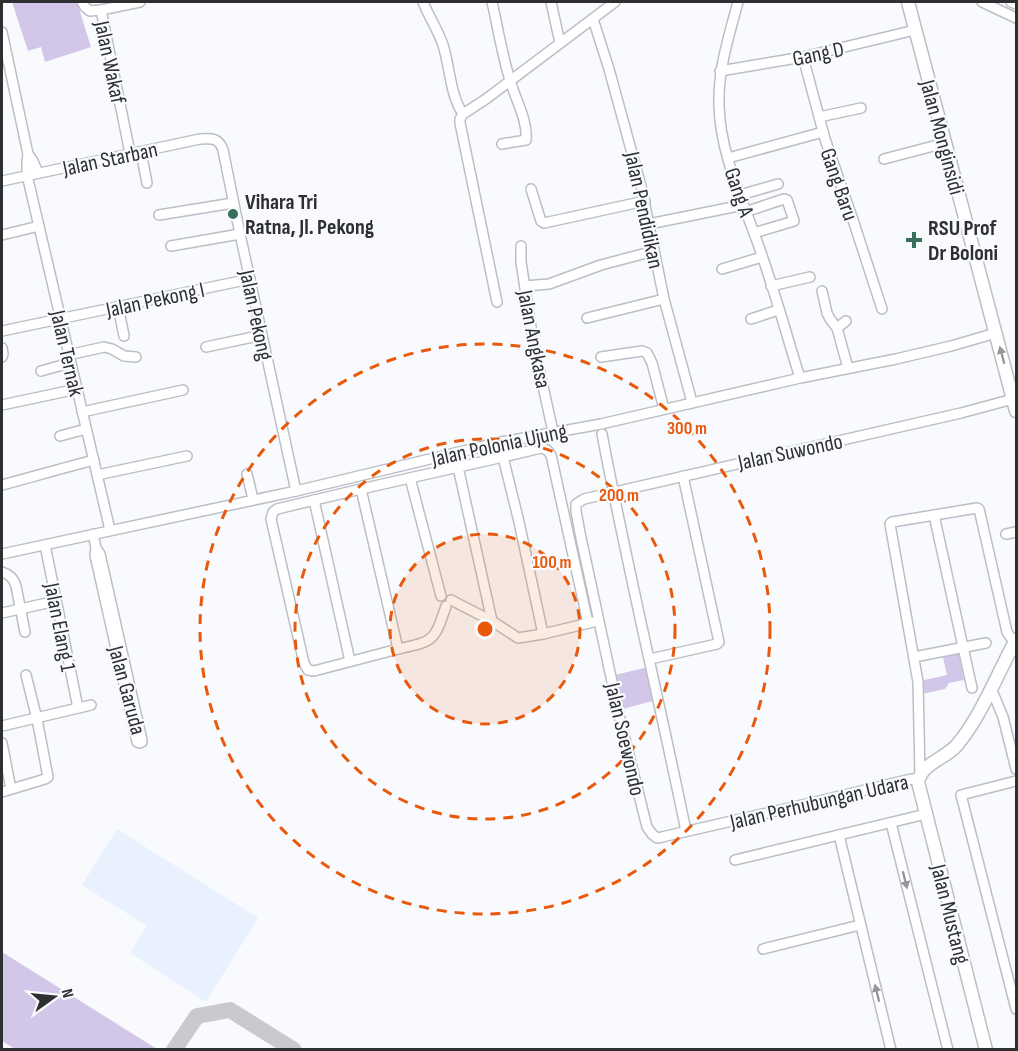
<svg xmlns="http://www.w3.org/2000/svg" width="1018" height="1051" font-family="'Sofia Sans Condensed',sans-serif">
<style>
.built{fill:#e9f1fe}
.green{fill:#d2c7e8}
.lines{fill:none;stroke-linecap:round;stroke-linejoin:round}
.taxiway{stroke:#c8cace;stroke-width:16}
.minor-casing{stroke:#bbbfc5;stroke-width:12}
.major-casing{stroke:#bbbfc5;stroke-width:15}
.minor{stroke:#fff;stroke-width:9}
.major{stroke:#fff;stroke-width:12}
.oneway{fill:#969798}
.ring{fill:none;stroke:#e8590c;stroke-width:3;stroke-dasharray:10 8}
.poi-dot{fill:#36705a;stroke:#f8fafe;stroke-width:2}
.labels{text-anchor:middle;stroke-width:4.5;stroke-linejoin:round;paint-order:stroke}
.street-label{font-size:22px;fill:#2d2f31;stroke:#f8fafe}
.poi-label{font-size:22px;font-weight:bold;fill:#2d2f31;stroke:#f8fafe;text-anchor:start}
.centre{fill:#e8590c;stroke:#f8fafe;stroke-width:3}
.ring-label{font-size:18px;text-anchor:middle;font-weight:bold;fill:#e8590c;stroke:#f8fafe;stroke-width:4.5;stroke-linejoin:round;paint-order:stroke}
</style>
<rect width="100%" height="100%" fill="#f8fafe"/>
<polygon class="built" points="117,829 258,918 206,1002 130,953 147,926 82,885"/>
<g class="green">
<polygon points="12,2 77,2 91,47 45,62 41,47 28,51"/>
<polygon points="958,649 964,680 949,683 945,689 922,694 920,681 947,675 942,653"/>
<polygon points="648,667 656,700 623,709 615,675"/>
<polygon points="2,952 157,1049 15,1049 2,1041"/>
</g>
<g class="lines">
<polyline class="taxiway" points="174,1050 197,1016 230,1010 294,1050"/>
<g class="minor-casing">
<g id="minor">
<polyline points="82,2 85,7 90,11 101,10"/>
<path d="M423 2C429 17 438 30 443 45 450 67 450 95 463 114"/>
<path d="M492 2C498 28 502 55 510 80 515 99 528 120 526 140L502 144"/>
<polyline points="551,2 560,43"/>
<path d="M738 2C729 36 718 69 719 105 720 150 739 192 754 233 772 281 785 330 800 378"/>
<polyline points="982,2 1016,18"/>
<polyline points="1011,2 1016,4"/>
<polyline points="593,19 609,69 641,186 664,299 692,402"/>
<polyline points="2,32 28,154"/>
<polyline points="803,57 825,139 854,223 882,309"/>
<polyline points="720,71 803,57 915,30"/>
<polyline points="463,114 460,119 460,123 497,302"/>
<polyline points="463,114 486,99 615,2"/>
<polyline points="819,117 861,108"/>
<polyline points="141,152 147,183"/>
<polyline points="130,153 101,10 140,2"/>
<polyline points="728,158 823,132"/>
<polyline points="884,159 945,143"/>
<polyline points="38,173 33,161 28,154 27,162 27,175 110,530"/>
<path d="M2 181 200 139C212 138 219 138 223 150L240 234 296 491"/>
<polyline points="531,189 540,218 541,221 544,223 645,201"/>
<polyline points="740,195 778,184"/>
<polyline points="745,212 784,199 787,200 794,221 754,233"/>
<polyline points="159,215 233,203"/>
<polyline points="649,224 743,205"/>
<polyline points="2,235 39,226"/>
<polyline points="171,246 240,234"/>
<polyline points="521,246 521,262 533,340 553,432"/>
<polyline points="722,269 762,257"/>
<polyline points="525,286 549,284 601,265 654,251"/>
<polyline points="771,286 810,277"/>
<polyline points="822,291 827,313 830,319 837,328 848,368"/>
<polyline points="118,306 124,336"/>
<polyline points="587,318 664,299"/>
<polyline points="751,319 778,310"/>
<polyline points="837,328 846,321"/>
<polyline points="2,331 250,279"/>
<polyline points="206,347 262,335"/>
<polyline points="2,348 3,354 2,357"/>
<polyline points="68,355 104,347 112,349 124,356 136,357"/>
<polyline points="601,357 642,351 647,353 652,363 664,409"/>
<polyline points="41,371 70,363"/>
<polyline points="2,405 77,389"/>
<polyline points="82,412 183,390"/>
<path d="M602 434C627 567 659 699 686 831"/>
<polyline points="60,436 86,429"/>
<polyline points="458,467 492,621"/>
<polyline points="247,474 253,499"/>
<polyline points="97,475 187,456"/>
<polyline points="410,478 441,596"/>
<path d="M2 485C32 477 63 468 94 460"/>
<polyline points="361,489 398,649 314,671 308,670 304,663 271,519 273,512 277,509 361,489 503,457"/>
<polyline points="314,500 350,661"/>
<polyline points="934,515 972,688"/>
<polyline points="93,534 96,548 100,554 142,740 142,742 140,743 137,742 95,555 96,548"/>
<polyline points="1006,534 1016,532"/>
<polyline points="45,545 78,708"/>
<polyline points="2,554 296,491 501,442 601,424 800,378 896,359 951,346 996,333"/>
<path d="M2 572C9 574 14 579 16 586L25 632"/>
<polyline points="451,600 492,621 518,638 543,634 593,622"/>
<polyline points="2,613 56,601"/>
<polyline points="543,634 519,522 503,457 541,448 547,450 551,455 588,623"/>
<path d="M398 649C434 641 434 642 446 606"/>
<polyline points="914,657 986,643"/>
<polyline points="650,659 717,644 719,642 683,476"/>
<polyline points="991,688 1003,717 1016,769"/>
<polyline points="2,726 91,705"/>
<polyline points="2,743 11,789"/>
<polyline points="920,774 918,682 890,524 892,522 977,508 979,509 1007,632 1011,638 1016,641"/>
<polyline points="918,778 907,780 815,802 662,837 657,838 652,834 647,827 620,719 580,533 576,511 576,504 584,499 961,413 1013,399"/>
<polyline points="1016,781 961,795 1016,1009"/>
<polyline points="2,792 45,779 48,777 37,719 26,675"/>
<polyline points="891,823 948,1050"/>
<polyline points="839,835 891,1050"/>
<polyline points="735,860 926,814"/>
<polyline points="763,949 860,925"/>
</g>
</g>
<g class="major-casing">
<g id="major">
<polyline points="908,2 1016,411"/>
<path d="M986 1050 918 782C922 763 945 759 957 745 982 715 997 674 1016 640"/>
</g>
</g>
<use href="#minor" class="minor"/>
<use href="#major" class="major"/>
</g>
<defs><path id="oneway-solid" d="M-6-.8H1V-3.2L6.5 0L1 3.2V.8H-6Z" transform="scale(1.5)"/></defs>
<g class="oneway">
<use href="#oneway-solid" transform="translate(1002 355) rotate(-105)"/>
<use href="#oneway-solid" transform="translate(905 880) rotate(76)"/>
<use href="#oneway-solid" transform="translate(877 993) rotate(-104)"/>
</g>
<circle cx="485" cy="629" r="95" fill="#e8590c" fill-opacity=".12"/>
<g class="ring">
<circle cx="485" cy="629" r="95"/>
<circle cx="485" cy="629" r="190"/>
<circle cx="485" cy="629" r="285"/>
</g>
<g class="poi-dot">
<circle cx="233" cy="214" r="6"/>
<path d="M911 231h6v6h6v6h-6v6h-6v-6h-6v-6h6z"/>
</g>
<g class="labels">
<g class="street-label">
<text transform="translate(818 53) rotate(-12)" y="8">Gang D</text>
<text transform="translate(111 62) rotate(78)" y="8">Jalan Wakaf</text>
<text transform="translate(943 137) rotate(75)" y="8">Jalan Monginsidi</text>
<text transform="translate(110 158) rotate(-12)" y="8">Jalan Starban</text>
<text transform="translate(840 184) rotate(71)" y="8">Gang Baru</text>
<text transform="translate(740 192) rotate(71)" y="8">Gang A</text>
<text transform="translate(645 210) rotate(78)" y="8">Jalan Pendidikan</text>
<text transform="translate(155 299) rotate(-12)" y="8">Jalan Pekong I</text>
<text transform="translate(257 315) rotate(78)" y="8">Jalan Pekong</text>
<text transform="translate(535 339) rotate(79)" y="8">Jalan Angkasa</text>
<text transform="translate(68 353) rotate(77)" y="8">Jalan Ternak</text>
<text transform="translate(499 444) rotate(-12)" y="8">Jalan Polonia Ujung</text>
<text transform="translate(790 451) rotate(-12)" y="8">Jalan Suwondo</text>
<text transform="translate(61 627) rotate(79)" y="8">Jalan Elang 1</text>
<text transform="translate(128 690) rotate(75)" y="8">Jalan Garuda</text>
<text transform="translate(626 739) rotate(77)" y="8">Jalan Soewondo</text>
<text transform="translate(819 801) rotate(-13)" y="8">Jalan Perhubungan Udara</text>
<text transform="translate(951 914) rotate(76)" y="8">Jalan Mustang</text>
</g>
<g class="poi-label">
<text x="245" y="209">Vihara Tri<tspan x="245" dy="25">Ratna, Jl. Pekong</tspan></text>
<text x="928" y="235">RSU Prof<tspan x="928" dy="25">Dr Boloni</tspan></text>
</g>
</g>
<circle cx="485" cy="629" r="9" class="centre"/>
<g class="ring-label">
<text x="687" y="434">300 m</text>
<text x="619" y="501">200 m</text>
<text x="552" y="568">100 m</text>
</g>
<rect width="1018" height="1051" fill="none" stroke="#2d2f31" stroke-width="6"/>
<g transform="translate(54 997) rotate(75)" stroke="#f8fafe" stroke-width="4.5" paint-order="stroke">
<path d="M0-4.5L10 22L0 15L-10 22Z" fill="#2d2f31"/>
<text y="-9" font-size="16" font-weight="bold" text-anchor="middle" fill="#2d2f31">N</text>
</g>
</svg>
